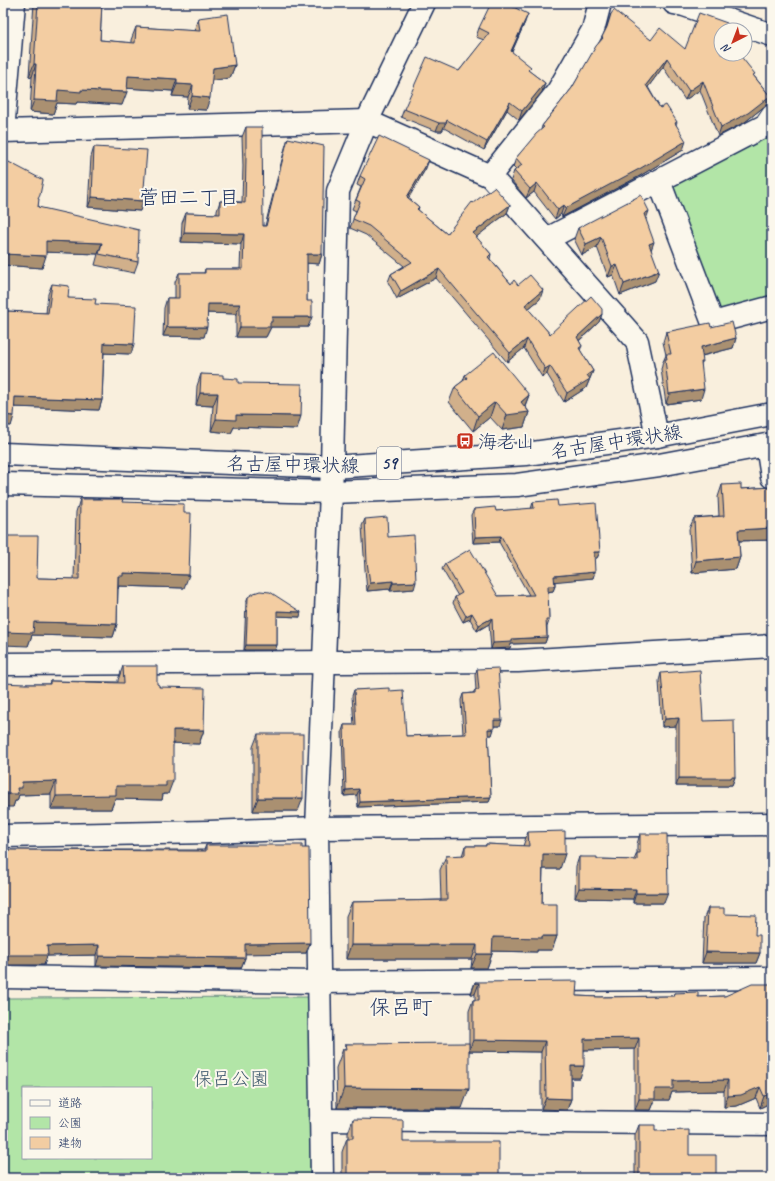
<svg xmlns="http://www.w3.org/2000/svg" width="775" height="1181" font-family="Caveat,'Klee One',sans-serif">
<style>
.green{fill:#b2e5a7;stroke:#668a82;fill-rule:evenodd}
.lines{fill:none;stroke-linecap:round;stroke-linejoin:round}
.minor-casing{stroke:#1b2f5e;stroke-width:25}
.major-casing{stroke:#1b2f5e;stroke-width:25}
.minor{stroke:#fbf7ec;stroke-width:22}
.major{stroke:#fbf7ec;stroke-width:22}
.wall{fill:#d1b08b;stroke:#1b2f5e}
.shaded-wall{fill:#aa9071;stroke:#1b2f5e}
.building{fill:#f3cda2;stroke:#1b2f5e}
.labels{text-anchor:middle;stroke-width:4;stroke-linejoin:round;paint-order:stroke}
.shield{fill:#fbf7ec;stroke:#5e6b89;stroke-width:1}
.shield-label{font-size:18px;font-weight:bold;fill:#1b2f5e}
.poi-label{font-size:19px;fill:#1b2f5e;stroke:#fbf7ec;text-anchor:start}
.street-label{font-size:19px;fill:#1b2f5e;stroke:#fbf7ec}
.park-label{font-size:19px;fill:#415c70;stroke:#fbf7ec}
.neighbourhood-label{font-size:20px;fill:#1b2f5e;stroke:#fbf7ec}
.quarter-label{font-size:21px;fill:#1b2f5e;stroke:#fbf7ec}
</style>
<rect width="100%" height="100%" fill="#f9efdd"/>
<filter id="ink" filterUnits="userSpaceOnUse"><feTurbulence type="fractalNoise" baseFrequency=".025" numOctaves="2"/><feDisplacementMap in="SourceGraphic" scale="8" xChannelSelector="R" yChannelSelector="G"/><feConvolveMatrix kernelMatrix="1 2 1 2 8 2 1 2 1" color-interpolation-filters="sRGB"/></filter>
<g filter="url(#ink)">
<g class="green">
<polygon points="772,133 772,302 715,311 669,195 671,182"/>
<path d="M312 997 310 1178H3V998ZM23 1088H151V1158H23Z"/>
</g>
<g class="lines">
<g class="minor-casing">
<g id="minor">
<polyline points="14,3 3,131 367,121 490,176 637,341 657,436"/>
<polyline points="424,3 367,121 338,191 332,467 317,828 772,824"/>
<polyline points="674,3 684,5 772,35"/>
<polyline points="490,176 558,91 593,30 600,3"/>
<polyline points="659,181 713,323 772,307"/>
<polyline points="547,239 766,125 772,116"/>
<polyline points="767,445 772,477"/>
<polyline points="3,664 518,661 772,646"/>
<polyline points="3,836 209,832 317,828 322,1178"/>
<polyline points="3,977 319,982 772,978"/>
<polyline points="321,1120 772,1124"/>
</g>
</g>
<g class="major-casing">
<g id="major">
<polyline points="3,454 332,467 526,454 657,436 772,414"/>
<polyline points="3,484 332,492 517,485 659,465 772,444"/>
</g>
</g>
<use href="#minor" class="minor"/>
<use href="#major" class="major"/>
</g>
<g class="wall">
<polygon points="34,3 102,3 100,40 131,43 131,40 136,27 194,31 198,18 235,65 230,78 212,80 206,110 187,109 188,97 172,96 173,91 127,88 122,105 77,102 76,104 57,103 53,114 30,112 32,77 29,76"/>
<polygon points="760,3 766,3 765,5"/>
<polygon points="611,14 651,40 685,49 721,30 721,54 754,76 770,96 766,105 745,122 718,136 700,90 685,100 663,67 648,87 660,108 677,122 676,124 683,150 638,177 562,217 561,214 555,219 534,192 526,198 511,180 514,171 516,170 513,167 516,158 541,130 542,126 572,88 600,41 606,29"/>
<polygon points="525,22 512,52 529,71 545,83 542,92 519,120 507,110 484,150 444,128 442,131 436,131 401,117 404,109 459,71 484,40 476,37 479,28"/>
<polygon points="246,127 263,226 265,226 285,148 288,138 322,254 319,264 307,263 307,301 308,327 271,327 266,337 236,337 236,314 207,313 204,337 163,336 164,308 167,298 175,298 175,282 179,273 204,273 205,269 240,269 241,244 181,242 182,223 186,213 217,214 217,211 220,201 242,202 243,166 242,137"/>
<polygon points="94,147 140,211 88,207 91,157"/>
<polygon points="426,168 408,198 419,207 418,210 447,234 473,203 510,205 507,213 476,237 491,254 490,259 511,284 518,285 540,299 528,309 550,334 602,314 599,322 579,341 582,346 580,350 593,371 586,388 564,402 547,374 542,377 524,348 507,362 436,278 397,299 388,282 391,274 404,266 366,235 350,228 356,211 352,209 361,187 357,185 360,176"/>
<polygon points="38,199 38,207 138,262 134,273 95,265 98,254 46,252 42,268 3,265"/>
<polygon points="646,220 651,250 655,281 620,295 613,275 608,277 597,247 582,255 574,239 578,228"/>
<polygon points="52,284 68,298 95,304 131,354 104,353 102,400 99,410 15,407 11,426 3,425 3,319 6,311 46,313 48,294"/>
<polygon points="711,327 736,338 733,348 702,356 701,366 701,399 666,404 661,369 662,366 662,364 666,355 663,342 666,332"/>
<polygon points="201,374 223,378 238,383 297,429 234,427 231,433 211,431 213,406 196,405 197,386"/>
<polygon points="465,375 529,395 525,406 529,412 524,427 502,430 490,417 473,431 449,402 455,387 463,381"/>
<polygon points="722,485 741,489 772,487 772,540 739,541 740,557 736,569 692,573 689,529 694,518 719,516 718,497"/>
<polygon points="80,499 122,502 184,588 119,586 118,589 117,624 113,637 32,635 28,646 37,578 74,579 76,512"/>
<polygon points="533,502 558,506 600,552 597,558 594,558 593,578 555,581 555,586 553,591 548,592 549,621 547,627 547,637 545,643 511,644 510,648 491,649 489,624 477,631 470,619 463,622 453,603 455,597 458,596 442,569 445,564 498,596 529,595 499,542 473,543 471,515 474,509 496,511 531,509"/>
<polygon points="365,519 388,537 414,589 390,591 390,589 367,591 365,569 362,526"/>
<polygon points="248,597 300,617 277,616 277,645 275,650 244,650 246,602"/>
<polygon points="123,666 157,684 204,730 199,744 173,743 168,794 163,794 162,800 115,799 111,809 51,809 51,794 19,795 17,801 15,801 13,807 25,684 49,684 50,681 118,682 118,680"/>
<polygon points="477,669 500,726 494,726 492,735 488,735 491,797 489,802 358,807 357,795 344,796 342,731 344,725 354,725 352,696 354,690 389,691 406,736 463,734 461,700 463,694 473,693 475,690 476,690 475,675"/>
<polygon points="661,673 703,721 735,777 732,785 729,785 728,786 676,786 676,726 662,727 659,681"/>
<polygon points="258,734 298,811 253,811 253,747"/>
<polygon points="528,832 560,869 543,869 542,904 557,936 552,950 537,950 537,952 492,951 492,954 487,968 471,968 472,959 346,959 346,916 352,902 441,900 440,870 446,856 462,856 465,846 486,846 486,844 523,846"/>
<polygon points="640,834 664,903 633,903 633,899 575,898 576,866 579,857 597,859 634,860 637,853 637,844"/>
<polygon points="3,838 8,850 204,850 206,845 310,943 306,953 245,953 245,958 241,968 96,966 96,955 47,956 44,965 3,965"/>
<polygon points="708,908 724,914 755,935 760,953 756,963 702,963 704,918"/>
<polygon points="475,982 576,996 599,997 673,996 674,993 698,997 725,996 772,984 772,1102 760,1108 756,1098 737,1106 724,1107 724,1091 672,1092 669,1100 655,1100 651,1110 635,1110 635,1049 584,1050 580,1078 571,1078 571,1099 567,1110 541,1109 541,1052 469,1051 462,1108 337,1108 336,1068 343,1049 345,1049 346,1044 469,1050 469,1011 473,1000 475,1000 475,994 471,994 471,993"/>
<polygon points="353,1119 403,1142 499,1178 342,1178 342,1152 347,1138 348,1138 348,1133"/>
<polygon points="639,1125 655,1131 689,1155 716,1178 635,1178 635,1135"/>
</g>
<g class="shaded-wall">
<polygon points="528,14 525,22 508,60 511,51"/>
<polygon points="667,58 663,67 643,94 646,85"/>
<polygon points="34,64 36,64 32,77 29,76"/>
<polygon points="235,65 230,78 208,81 213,68"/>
<polygon points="128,76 177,79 173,91 123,88"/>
<polygon points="703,81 700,90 685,100 689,91"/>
<polygon points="545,83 542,92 519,120 522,111"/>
<polygon points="177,84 193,85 188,97 172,96"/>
<polygon points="58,90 81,90 127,92 122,105 77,102 76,104 57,103 53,114 30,112 34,100"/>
<polygon points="192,96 210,98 206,110 187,109"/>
<polygon points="770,96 766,105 745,122 718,136 721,127"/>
<polygon points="510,102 507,110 484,150 487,142"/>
<polygon points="447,120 442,131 436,131 439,123"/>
<polygon points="686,141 683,150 638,177 562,217 566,208"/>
<polygon points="429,160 426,168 404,206 407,197"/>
<polygon points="537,183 534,192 526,198 530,189"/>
<polygon points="92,197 143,201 140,211 88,207"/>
<polygon points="510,205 507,213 470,242 473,233"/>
<polygon points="564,205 561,214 555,219 558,210"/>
<polygon points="649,211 645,222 644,214"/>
<polygon points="184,233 244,234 241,244 181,242"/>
<polygon points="601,237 597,247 582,255 586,244"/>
<polygon points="46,241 102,243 98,254 42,252"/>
<polygon points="654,242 650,253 649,244"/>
<polygon points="3,254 46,256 42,268 3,265"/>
<polygon points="307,254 322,254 319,264 304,263"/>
<polygon points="617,265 613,275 608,277 612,266"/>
<polygon points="439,269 436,278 397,299 401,291"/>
<polygon points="659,271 655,281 620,295 624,284"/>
<polygon points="543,290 540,299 522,314 525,305"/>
<polygon points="208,304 240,304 236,314 204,313"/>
<polygon points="602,314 599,322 573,346 577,337"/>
<polygon points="272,317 312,317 308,327 271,327 266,337 236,337 240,327"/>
<polygon points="167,327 207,327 204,337 163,336"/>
<polygon points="736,338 733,348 697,357 701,347"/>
<polygon points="527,339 524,348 507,362 510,353"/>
<polygon points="104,343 134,344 131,354 101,353"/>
<polygon points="550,366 547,374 542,377 545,369"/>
<polygon points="593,371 586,388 564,402 567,393 587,375"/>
<polygon points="704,389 701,399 666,404 669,394"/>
<polygon points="200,393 218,393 213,406 196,405"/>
<polygon points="529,395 523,410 529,412 524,427 502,430 507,415"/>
<polygon points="15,397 102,400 99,410 12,407"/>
<polygon points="495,402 490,417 473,431 478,416"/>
<polygon points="3,415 14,416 11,426 3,425"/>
<polygon points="236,415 301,416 297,429 234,427 231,433 211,431 216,419"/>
<polygon points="772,528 772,540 734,541 738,530"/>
<polygon points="501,536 499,542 473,543 475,537"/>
<polygon points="594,552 600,552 597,558 591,558"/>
<polygon points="740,557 736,569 692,573 696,561"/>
<polygon points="595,572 593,578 552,582 554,576"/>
<polygon points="123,573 189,575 184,588 119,586 118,589 118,576"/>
<polygon points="393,581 390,589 367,591 370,583"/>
<polygon points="416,582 414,589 390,591 393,583"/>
<polygon points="548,586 555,586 553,591 546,592"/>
<polygon points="277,611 301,612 300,617 275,616"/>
<polygon points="472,613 470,619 463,622 466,616"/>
<polygon points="492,618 489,624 477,631 479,625"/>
<polygon points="34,622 117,624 113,637 32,635 28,646 3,645 3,632"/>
<polygon points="547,637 545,643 511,644 510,648 491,649 493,643 512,639"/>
<polygon points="246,645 277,645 275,650 244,650"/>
<polygon points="679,718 676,726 662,727 665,719"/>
<polygon points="494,720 502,720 500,726 492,726"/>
<polygon points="488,729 494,729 492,735 486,735"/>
<polygon points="173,730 204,730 199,744 168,743"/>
<polygon points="735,777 732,785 729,785 728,786 676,786 679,778"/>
<polygon points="56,781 51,794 19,795 17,801 15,801 13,807 3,807 3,794 17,788 22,782"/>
<polygon points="166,781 173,781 168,794 163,794 162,800 115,799 111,809 51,809 56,796 116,786"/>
<polygon points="359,789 357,795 344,796 346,790"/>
<polygon points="491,797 489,802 358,807 360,802"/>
<polygon points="258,798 303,798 298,811 253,811"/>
<polygon points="543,854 565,854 560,869 538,869"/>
<polygon points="579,888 636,889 633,899 575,898"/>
<polygon points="636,893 668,893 664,903 633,903"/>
<polygon points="542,936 557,936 552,950 537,950 537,952 488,951 493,937"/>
<polygon points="310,943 306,953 241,954 245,944"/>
<polygon points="99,945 96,955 47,956 44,965 3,965 3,955 47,946"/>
<polygon points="351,945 477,945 472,959 346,959"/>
<polygon points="706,952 760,953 756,963 702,963"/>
<polygon points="477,954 492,954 487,968 471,968"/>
<polygon points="99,956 245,958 241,968 96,966"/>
<polygon points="475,983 479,983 475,994 471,994"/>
<polygon points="639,1038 635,1049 580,1050 584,1039"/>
<polygon points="473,1040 545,1041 541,1052 469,1051"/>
<polygon points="571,1066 584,1066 580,1078 567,1078"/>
<polygon points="728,1080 724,1091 672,1092 669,1100 655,1100 651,1110 635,1110 639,1099 655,1089 673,1081"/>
<polygon points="760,1087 756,1098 737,1106 724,1107 728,1096"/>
<polygon points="344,1088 469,1089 462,1108 337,1108"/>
<polygon points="772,1093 772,1102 760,1108 764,1096"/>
<polygon points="546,1098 571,1099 567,1110 541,1109"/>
</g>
<g class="building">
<polygon points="38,3 102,3 100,40 135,43 136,27 200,31 198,18 228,14 235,65 213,68 210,98 192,96 193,85 177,84 177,79 128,76 127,92 81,90 81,92 58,90 57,101 34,100 36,64 34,64"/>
<polygon points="491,3 505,3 528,14 511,51 531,67 528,70 545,83 522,111 510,102 487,142 447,120 446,123 439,123 404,109 427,57 459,71 489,33 479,28"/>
<polygon points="614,10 651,40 660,28 685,49 699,13 727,23 724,30 721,30 721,54 739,54 755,74 753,75 770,96 748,113 721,127 703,81 689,91 667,58 646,85 660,108 666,105 677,122 675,123 686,141 641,168 566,208 564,205 558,210 537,183 530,189 514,171 522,165 516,158 536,134 544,127 542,126 572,88 596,46 603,38 602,37 607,27 611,14"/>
<polygon points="246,127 262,127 263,226 266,226 288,138 324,146 322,254 307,254 307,301 312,301 312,317 272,317 272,322 270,322 270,327 240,327 240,304 208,304 207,327 167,327 167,298 179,298 179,273 205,273 205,269 243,269 244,234 184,233 186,213 220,214 220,201 245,203 246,157"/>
<polygon points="379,136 429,160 407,197 419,207 417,209 447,234 472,202 473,203 494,187 510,205 473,233 491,254 488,257 511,284 514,280 518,285 530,275 543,290 525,305 550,334 591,296 602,309 602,314 577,337 582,346 579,348 593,371 587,375 590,379 567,393 550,366 545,369 527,339 510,353 439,269 401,291 391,274 412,262 369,226 353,219 360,202 356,200 365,179 360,176"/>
<polygon points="94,147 147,150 143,201 92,197"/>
<polygon points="3,159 43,180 40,195 38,199 39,199 38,207 139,230 138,262 99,254 102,243 46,241 46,256 3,254"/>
<polygon points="641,195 649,211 644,214 654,242 649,244 659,271 624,284 617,265 612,266 601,237 586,244 578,228"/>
<polygon points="52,284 69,286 68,298 96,299 95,304 136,306 134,344 104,343 102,400 15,397 14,416 3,415 3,355 6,311 48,313"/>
<polygon points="732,322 736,338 701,347 703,362 701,362 704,389 669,394 665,359 667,359 666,354 671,354 666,332 710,323 711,327"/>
<polygon points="494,352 529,395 521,402 529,412 507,415 495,402 478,416 455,387 467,378 465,375"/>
<polygon points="201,374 223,375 223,378 238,379 238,383 302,384 301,416 236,415 236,420 216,419 218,393 200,393"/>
<polygon points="741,484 741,489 772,487 772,528 738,530 740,557 696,561 694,518 724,516 722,485"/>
<polygon points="80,499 123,499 122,502 184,504 184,513 191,513 189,575 123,573 123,576 118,576 117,624 34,622 33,633 3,632 3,536 38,536 37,578 79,579"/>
<polygon points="557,500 558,506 596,503 600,552 594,552 595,572 554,576 555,586 548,586 549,621 548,620 546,620 547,637 512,639 512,642 493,643 492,618 479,625 472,613 466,616 455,597 462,593 445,564 470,549 498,596 534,595 501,536 475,537 474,509 495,507 496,511 534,508 533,502"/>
<polygon points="387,517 388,537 414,535 416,582 393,583 393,581 370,583 367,562 365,519"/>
<polygon points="260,591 270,592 301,612 277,611 277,645 246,645 248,597 254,593"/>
<polygon points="123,666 157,666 157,684 159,685 159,687 205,688 204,730 173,730 173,781 166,781 166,786 116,786 116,795 56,796 56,781 22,782 22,788 17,788 18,794 3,794 3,683 25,684 50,684 50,681 124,683"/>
<polygon points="498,668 502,720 494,720 494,729 488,729 491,797 360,802 359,789 346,790 344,725 356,725 354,690 389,688 389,691 403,690 406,736 466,734 463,694 475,693 475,690 479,690 477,669"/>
<polygon points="700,670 703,721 734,720 735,777 731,777 731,778 679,778 679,718 665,719 661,673"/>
<rect x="258" y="734" width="45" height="64"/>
<polygon points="565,831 565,854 543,854 542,904 557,904 557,936 542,936 542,938 493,937 492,954 477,954 477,945 351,945 352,902 447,900 446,856 465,855 465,846 486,846 486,844 529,846 528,832"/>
<polygon points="640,834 667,834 668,893 636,893 636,889 579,888 579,857 597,857 597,859 637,860 637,853 640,853"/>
<polygon points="3,838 8,839 8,850 206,851 206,845 302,845 302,848 309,848 310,943 245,944 245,958 99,956 99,945 47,946 48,955 3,955"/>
<polygon points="708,908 724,908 724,914 756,915 755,935 760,935 760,953 706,952"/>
<polygon points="577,981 576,996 599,997 674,996 674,993 698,992 698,997 725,996 752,984 772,984 772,1093 764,1096 760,1087 741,1095 728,1096 728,1080 673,1081 673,1089 655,1089 655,1099 639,1099 639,1038 584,1039 584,1066 571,1066 571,1099 546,1098 545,1041 473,1040 473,1000 479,1000 479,983 475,983 475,982"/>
<polygon points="469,1043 469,1089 344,1088 343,1049 347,1049 346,1044"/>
<polygon points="353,1119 403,1120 403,1142 499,1142 499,1178 347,1178 347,1138 353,1138"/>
<polygon points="639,1125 655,1125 655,1131 689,1130 689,1155 716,1155 716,1178 639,1178"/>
</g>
</g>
<defs>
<g id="bus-square" transform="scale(0.9)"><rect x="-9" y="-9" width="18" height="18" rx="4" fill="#c8321e" stroke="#fbf7ec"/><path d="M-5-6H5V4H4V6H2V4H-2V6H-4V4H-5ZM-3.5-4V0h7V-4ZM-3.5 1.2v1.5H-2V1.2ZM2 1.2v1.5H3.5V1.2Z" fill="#fff"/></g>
</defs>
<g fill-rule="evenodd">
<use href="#bus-square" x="465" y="441"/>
</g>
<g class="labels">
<rect class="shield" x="377" y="447" width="24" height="32" rx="3"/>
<g class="shield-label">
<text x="389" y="469">59</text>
</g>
<g class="poi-label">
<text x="478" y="448">海老山</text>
</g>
<g class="street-label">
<text transform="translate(616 441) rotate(-9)" y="7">名古屋中環状線</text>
<text transform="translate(293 464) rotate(1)" y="7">名古屋中環状線</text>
</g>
<g class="park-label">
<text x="231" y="1085">保呂公園</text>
</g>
<g class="neighbourhood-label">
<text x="189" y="204">菅田二丁目</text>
</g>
<g class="quarter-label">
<text x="401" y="1014">保呂町</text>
</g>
</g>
<rect width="775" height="1181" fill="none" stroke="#fbf7ec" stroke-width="16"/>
<rect x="8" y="8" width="759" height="1165" fill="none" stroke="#1b2f5e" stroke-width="1.5" filter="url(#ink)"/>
<rect x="22" y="1087" width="130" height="72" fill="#fbf7ec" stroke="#a1a7b3"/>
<rect x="30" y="1100" width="20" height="6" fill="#fbf7ec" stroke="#a1a7b3"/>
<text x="58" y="1107" font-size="12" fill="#1b2f5e">道路</text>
<rect x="30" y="1117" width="20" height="12" fill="#b2e5a7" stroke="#a1a7b3"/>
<text x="58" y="1127" font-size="12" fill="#1b2f5e">公園</text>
<rect x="30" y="1137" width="20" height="12" fill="#f3cda2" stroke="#a1a7b3"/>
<text x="58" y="1147" font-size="12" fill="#1b2f5e">建物</text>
<g transform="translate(733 42) rotate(222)"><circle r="19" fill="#fbf7ec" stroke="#a1a7b3"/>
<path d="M0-3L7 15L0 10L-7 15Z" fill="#c8321e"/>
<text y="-6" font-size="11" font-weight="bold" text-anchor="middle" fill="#1b2f5e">N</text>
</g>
</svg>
